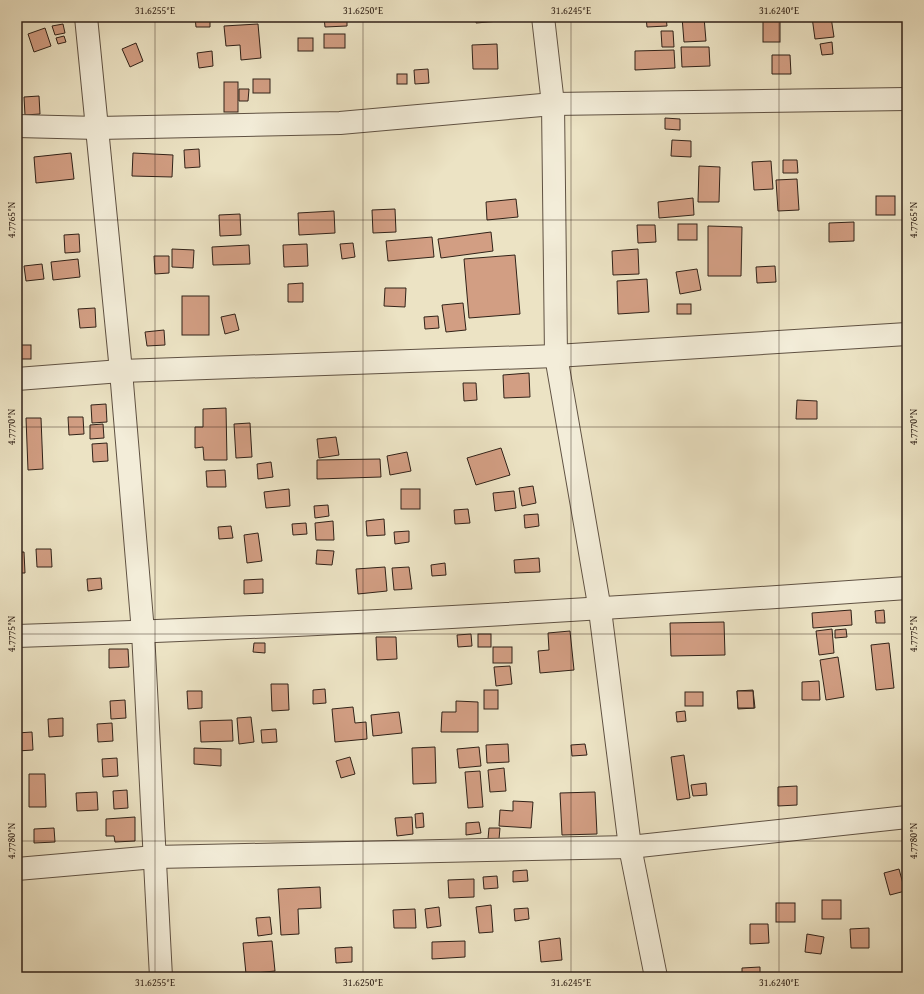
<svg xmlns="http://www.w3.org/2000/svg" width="924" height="994" font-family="'Gentium Book Plus',serif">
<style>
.building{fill:#d29e83;stroke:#312218}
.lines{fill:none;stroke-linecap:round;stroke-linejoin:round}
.minor-casing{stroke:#605243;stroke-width:24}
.minor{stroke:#f3edd9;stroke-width:22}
.ticks{fill:none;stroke:#312218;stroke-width:1;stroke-opacity:0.45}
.neatline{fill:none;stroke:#312218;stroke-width:1.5}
.ticks-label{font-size:10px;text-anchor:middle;fill:#312218}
</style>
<rect width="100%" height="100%" fill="#ece3c4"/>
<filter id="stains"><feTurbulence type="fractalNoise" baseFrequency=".005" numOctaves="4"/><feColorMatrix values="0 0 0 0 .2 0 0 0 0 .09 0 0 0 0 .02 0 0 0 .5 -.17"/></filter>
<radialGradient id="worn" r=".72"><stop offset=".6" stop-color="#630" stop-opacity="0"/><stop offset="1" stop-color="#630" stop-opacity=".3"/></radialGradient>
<g class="building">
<polygon points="195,17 210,17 210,27 196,27"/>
<polygon points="324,17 347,17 347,26 325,27"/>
<polygon points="387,17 407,17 407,18 387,19"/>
<polygon points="476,17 511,17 511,20 476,23"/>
<polygon points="646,17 666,17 667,26 647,27"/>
<polygon points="682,17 704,17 706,41 684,42"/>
<rect x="763" y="17" width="17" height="25"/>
<polygon points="788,17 799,17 799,19 789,20"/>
<polygon points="812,17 831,17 834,37 815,39"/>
<polygon points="63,24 65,33 55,35 52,26"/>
<polygon points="258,24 261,58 241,60 240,45 226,46 224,26"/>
<polygon points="45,28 51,46 34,52 28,34"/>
<polygon points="661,31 673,31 674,47 662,47"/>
<rect x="324" y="34" width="21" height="14"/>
<polygon points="64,36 66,42 58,44 56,38"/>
<rect x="298" y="38" width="15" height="13"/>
<polygon points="832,42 833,54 822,55 820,44"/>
<polygon points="136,43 143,61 130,67 122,49"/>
<polygon points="497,44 498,69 473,69 472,45"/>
<polygon points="681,47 709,47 710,66 682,67"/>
<polygon points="674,50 675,68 635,70 635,51"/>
<polygon points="212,51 213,66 199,68 197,53"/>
<polygon points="772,55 790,55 791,74 772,74"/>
<polygon points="428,69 429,83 415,84 414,70"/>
<rect x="397" y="74" width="10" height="10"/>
<rect x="253" y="79" width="17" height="14"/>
<rect x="224" y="82" width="14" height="30"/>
<polygon points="239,89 249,89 248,101 239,101"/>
<polygon points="39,96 40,114 25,115 24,97"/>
<polygon points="665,118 680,119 680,130 665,129"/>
<polygon points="672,140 691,141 691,157 671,156"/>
<polygon points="199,149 200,167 185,168 184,150"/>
<polygon points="71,153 74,179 36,183 34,157"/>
<polygon points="133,153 173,155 172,177 132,176"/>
<polygon points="783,160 797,160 798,173 783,173"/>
<polygon points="771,161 773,189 754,190 752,162"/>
<polygon points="699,166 720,167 719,202 698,202"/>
<polygon points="797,179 799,210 778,211 776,180"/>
<rect x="876" y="196" width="19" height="19"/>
<polygon points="693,198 694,215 659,218 658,202"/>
<polygon points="516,199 518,217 487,220 486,202"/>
<polygon points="395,209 396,232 373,233 372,210"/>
<polygon points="334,211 335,233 299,235 298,213"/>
<polygon points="240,214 241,235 220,236 219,215"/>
<polygon points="854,222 854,241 829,242 829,223"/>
<rect x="678" y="224" width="19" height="16"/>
<polygon points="637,225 655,225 656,242 638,243"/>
<polygon points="708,226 742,227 741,276 708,276"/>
<polygon points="491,232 493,251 441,258 438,239"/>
<polygon points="79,234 80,252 65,253 64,235"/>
<polygon points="432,237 434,257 388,261 386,241"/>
<polygon points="353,243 355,257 342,259 340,244"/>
<polygon points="307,244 308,266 284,267 283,245"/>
<polygon points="249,245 250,264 213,265 212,247"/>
<polygon points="172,249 194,250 193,268 172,267"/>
<polygon points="638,249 639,274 613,275 612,251"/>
<polygon points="515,255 520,314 469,318 464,259"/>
<polygon points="154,256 169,256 169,273 155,274"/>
<polygon points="78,259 80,277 53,280 51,262"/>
<polygon points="42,264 44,279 26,281 24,266"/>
<polygon points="775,266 776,282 757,283 756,267"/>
<polygon points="697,269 701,290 680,294 676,272"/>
<polygon points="647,279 649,312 618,314 617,281"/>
<polygon points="303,283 303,302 288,302 288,284"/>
<polygon points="385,288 406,288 405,307 384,306"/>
<rect x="182" y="296" width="27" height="39"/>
<polygon points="463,303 466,330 446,332 442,305"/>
<rect x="677" y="304" width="14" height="10"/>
<polygon points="95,308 96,327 80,328 78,309"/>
<polygon points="235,314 239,330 225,334 221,317"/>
<polygon points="438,316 439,328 425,329 424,317"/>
<polygon points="164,330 165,345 147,346 145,332"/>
<rect x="17" y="345" width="14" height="14"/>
<polygon points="529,373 530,397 504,398 503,375"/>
<polygon points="463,383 476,383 477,400 464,401"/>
<polygon points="797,400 817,401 817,419 796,419"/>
<polygon points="106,404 107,422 92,423 91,405"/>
<polygon points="226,408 227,460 204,460 203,447 195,448 195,427 203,427 203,409"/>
<polygon points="68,417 83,417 84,434 69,435"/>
<polygon points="26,418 41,418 43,469 28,470"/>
<polygon points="250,423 252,457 236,458 234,424"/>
<polygon points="103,424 104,438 90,439 90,425"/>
<polygon points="336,437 339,455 319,458 317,439"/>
<polygon points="107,443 108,461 93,462 92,444"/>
<polygon points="501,448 510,475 476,485 467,458"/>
<polygon points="407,452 411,471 390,475 387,456"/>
<polygon points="380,459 381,477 317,479 317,460"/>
<polygon points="271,462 273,477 258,479 257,464"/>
<polygon points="225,470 226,487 207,487 206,471"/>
<polygon points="533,486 536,503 522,506 519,488"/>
<polygon points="289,489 290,506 266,508 264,492"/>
<rect x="401" y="489" width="19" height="20"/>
<polygon points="514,491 516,508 495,511 493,493"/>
<polygon points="328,505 329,516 315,518 314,506"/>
<polygon points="468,509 470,523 455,524 454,510"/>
<polygon points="538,514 539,526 525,528 524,515"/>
<polygon points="384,519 385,535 367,536 366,521"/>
<polygon points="333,521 334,540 316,540 315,523"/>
<polygon points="306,523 307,534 293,535 292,524"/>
<polygon points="231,526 233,538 219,539 218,527"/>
<polygon points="17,531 20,531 21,548 17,548"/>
<polygon points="409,531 409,542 395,544 394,532"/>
<polygon points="258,533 262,561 247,563 244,535"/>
<polygon points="36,549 51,549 52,567 37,567"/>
<polygon points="317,550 334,551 332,565 316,564"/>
<polygon points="17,552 24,552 25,573 17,573"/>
<polygon points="539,558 540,572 515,573 514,560"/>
<polygon points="445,563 446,575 432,576 431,565"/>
<polygon points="385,567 387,591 358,594 356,569"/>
<polygon points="409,567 412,589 394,590 392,568"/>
<polygon points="101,578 102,589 88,591 87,579"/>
<polygon points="263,579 263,593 244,594 244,580"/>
<polygon points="851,610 852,625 813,628 812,613"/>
<polygon points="884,610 885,623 876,623 875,611"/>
<polygon points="724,622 725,655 671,656 670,623"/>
<polygon points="832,629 834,653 819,655 816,631"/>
<polygon points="846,629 847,637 835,638 835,630"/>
<polygon points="570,631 574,670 540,673 538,651 549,650 548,633"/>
<polygon points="471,634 472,646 458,647 457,635"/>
<rect x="478" y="634" width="13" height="13"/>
<polygon points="376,637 396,637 397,659 377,660"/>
<polygon points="254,643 265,643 265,653 253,652"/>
<polygon points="889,643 894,688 876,690 871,645"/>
<rect x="493" y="647" width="19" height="16"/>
<polygon points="109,649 128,649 129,667 109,668"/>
<polygon points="838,657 844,697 826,700 820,660"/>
<polygon points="510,666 512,684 496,686 494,667"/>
<polygon points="819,681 820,700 802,700 802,682"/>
<polygon points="271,684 288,684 289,710 272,711"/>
<polygon points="325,689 326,703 313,704 313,690"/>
<rect x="484" y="690" width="14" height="19"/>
<polygon points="753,690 755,708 738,709 737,691"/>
<polygon points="187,691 202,691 202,708 188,709"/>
<polygon points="737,691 753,691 754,708 738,708"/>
<rect x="685" y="692" width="18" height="14"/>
<polygon points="125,700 126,718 111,719 110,701"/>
<polygon points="456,701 478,702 478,732 441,732 442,712 456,712"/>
<polygon points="353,707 355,723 366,722 367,739 335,742 332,709"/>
<polygon points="685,711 686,721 677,722 676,712"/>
<polygon points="399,712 402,733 373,736 371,715"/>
<polygon points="251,717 254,742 239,744 237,718"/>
<polygon points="63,718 63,736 49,737 48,719"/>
<polygon points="232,720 233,741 201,742 200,721"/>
<polygon points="112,723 113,741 98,742 97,724"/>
<polygon points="276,729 277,742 262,743 261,730"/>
<polygon points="32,732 33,750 17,751 17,733"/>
<polygon points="508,744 509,762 487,763 486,745"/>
<polygon points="585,744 587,755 572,756 571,745"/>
<polygon points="435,747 436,783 413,784 412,748"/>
<polygon points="479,747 481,766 459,768 457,749"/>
<polygon points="194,748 221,749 221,766 194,764"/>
<polygon points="684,755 690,798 677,800 671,757"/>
<polygon points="350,757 355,774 341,778 336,761"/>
<polygon points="117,758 118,776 103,777 102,759"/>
<polygon points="504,768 506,791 490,792 488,770"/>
<polygon points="480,771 483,807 468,808 465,772"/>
<polygon points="29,774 45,774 46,807 29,807"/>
<polygon points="706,783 707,795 693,796 691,785"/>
<polygon points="797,786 797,805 778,806 778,787"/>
<polygon points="127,790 128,808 114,809 113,791"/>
<polygon points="97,792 98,810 77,811 76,793"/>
<polygon points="595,792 597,834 562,835 560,793"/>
<polygon points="513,801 533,802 531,828 499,826 500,810 513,811"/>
<polygon points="423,813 424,827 416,828 415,814"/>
<polygon points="135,817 135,841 115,842 114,836 106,836 106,819"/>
<polygon points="412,817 413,834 397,836 395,818"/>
<polygon points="479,822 481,833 466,835 466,823"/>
<polygon points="54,828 55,842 34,843 34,829"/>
<polygon points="489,828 500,828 499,839 488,839"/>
<polygon points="899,869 905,891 890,895 884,873"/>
<polygon points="527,870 528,881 513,882 513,871"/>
<polygon points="497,876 498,888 484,889 483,877"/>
<polygon points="474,879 474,897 449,898 448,880"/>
<polygon points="320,887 321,908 298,909 299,934 281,935 278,889"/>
<rect x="822" y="900" width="19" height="19"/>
<rect x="776" y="903" width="19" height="19"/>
<polygon points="491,905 493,932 479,933 476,907"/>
<polygon points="439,907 441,926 427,928 425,909"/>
<polygon points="528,908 529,919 515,921 514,909"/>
<polygon points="415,909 416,928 394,928 393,910"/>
<polygon points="270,917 272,934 258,936 256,918"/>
<polygon points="750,924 768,924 769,943 750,944"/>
<polygon points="869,928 869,948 851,948 850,929"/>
<polygon points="807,934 824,937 821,954 805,952"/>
<polygon points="560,938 562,960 541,962 539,941"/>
<polygon points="272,941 275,971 246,974 243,943"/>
<polygon points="465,941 465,957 432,959 432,942"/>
<polygon points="352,947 352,962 336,963 335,948"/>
<polygon points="760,967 760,977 742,977 742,968"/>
<rect x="785" y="973" width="18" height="4"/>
<polygon points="396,974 396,977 365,977 365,975"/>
<rect x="400" y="974" width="18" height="3"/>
<polygon points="589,974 589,977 547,977 547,975"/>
</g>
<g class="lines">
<g class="minor-casing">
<g id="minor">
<polyline points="86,17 121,371 143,632 161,977"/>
<polyline points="543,17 553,104 556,356 600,610 630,847 656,977"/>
<polyline points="17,126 98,128 340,123 553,104 907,99"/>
<polyline points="17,379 121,371 556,356 907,334"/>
<path d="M17 636C314 627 611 609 907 588"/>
<polyline points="17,869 155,857 630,847 907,817"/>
</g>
</g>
<use href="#minor" class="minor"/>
</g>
<path class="ticks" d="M155 17V977M363 17V977M571 17V977M779 17V977M17 220H907M17 427H907M17 634H907M17 841H907"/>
<rect width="924" height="994" fill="none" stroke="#ece3c4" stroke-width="44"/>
<rect x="22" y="22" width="880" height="950" class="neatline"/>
<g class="ticks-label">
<text x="155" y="14">31.6255°E</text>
<text x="363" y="14">31.6250°E</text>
<text x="571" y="14">31.6245°E</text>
<text x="779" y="14">31.6240°E</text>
<text transform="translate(913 220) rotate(-90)" y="4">4.7765°N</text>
<text transform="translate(11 220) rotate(-90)" y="4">4.7765°N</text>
<text transform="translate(913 427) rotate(-90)" y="4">4.7770°N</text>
<text transform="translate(11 427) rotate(-90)" y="4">4.7770°N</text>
<text transform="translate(913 634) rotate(-90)" y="4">4.7775°N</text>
<text transform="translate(11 634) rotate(-90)" y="4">4.7775°N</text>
<text transform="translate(913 841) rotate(-90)" y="4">4.7780°N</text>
<text transform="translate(11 841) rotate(-90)" y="4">4.7780°N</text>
<text x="155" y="986">31.6255°E</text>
<text x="363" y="986">31.6250°E</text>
<text x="571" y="986">31.6245°E</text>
<text x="779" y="986">31.6240°E</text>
</g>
<rect width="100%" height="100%" filter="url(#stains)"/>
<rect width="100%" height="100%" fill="url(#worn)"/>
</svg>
